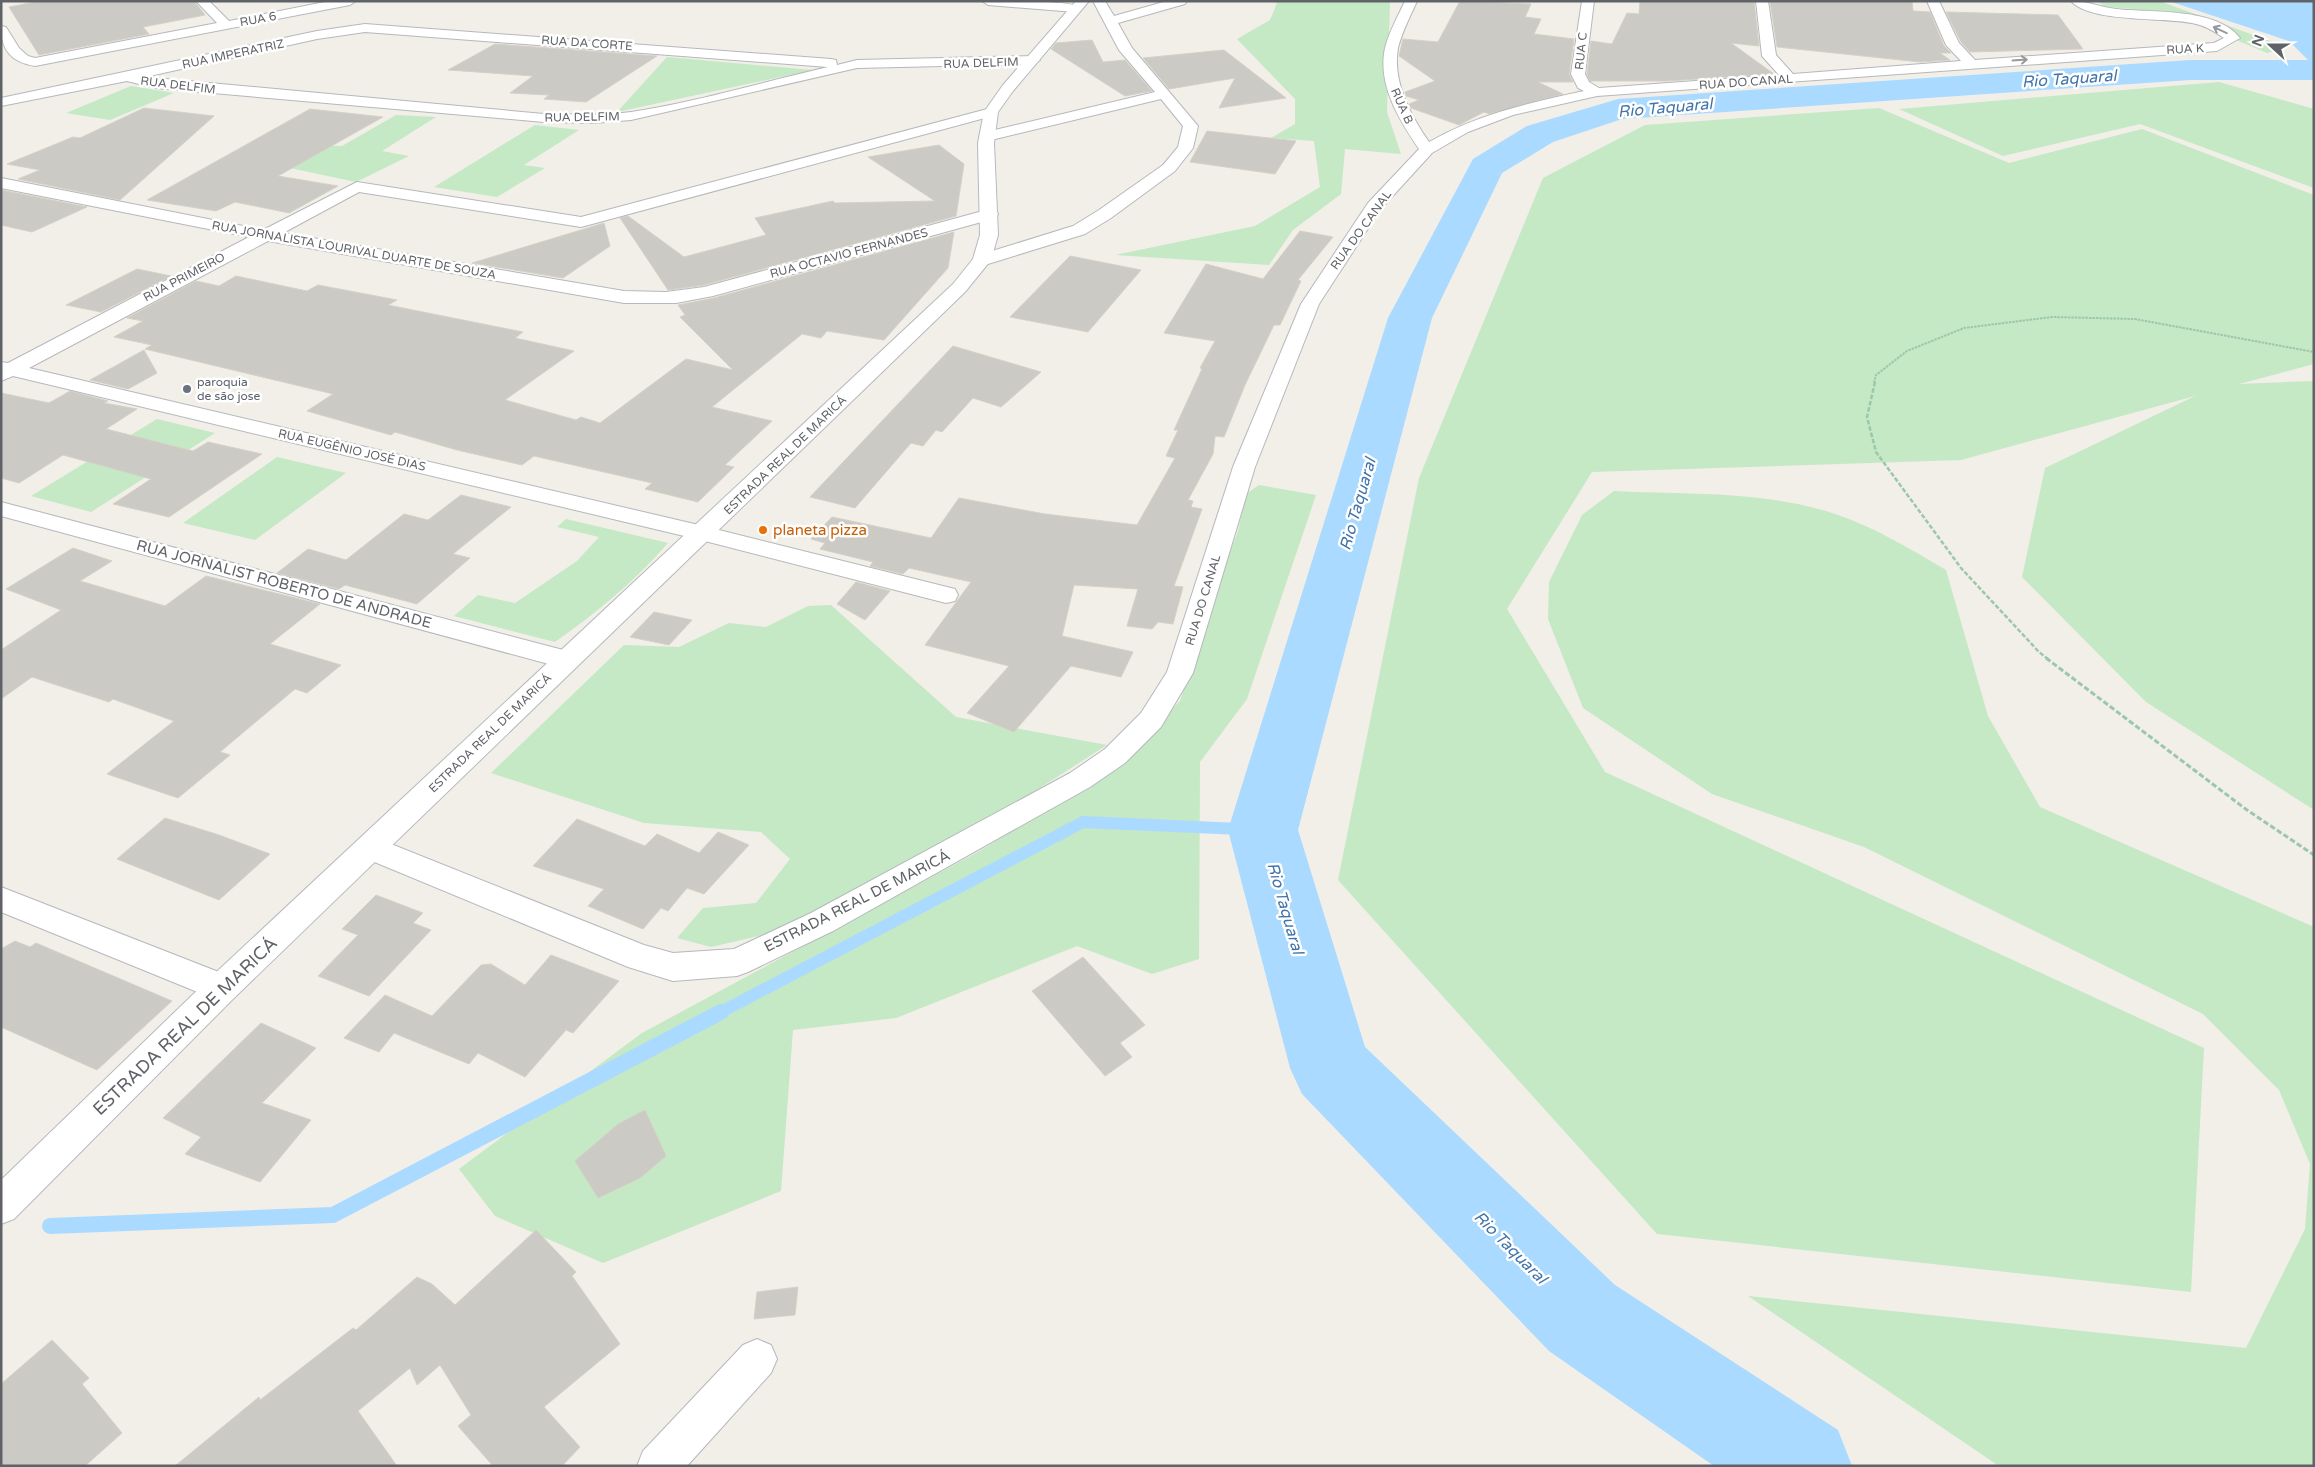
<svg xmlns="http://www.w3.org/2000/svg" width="2315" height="1467" font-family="'Varela Round',sans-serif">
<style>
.green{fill:#c5e8c5}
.water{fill:#aadaff}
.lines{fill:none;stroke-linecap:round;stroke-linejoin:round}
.stream-far1{stroke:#aadaff;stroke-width:12}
.stream{stroke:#aadaff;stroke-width:16}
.river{fill:#aadaff;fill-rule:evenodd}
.building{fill:#cccac5;stroke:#d6d1c6}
.street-casing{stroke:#b5b8bc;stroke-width:2}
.secondary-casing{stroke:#b6babf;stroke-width:2}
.path-far2{stroke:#9cc7a9;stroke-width:2;stroke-dasharray:2.5 1;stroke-linecap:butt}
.path-far1{stroke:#9cc7a9;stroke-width:2.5;stroke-dasharray:4.5 2;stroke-linecap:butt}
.path{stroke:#9cc7a9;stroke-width:3;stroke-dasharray:5.5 2.5;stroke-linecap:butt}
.street{fill:#fff;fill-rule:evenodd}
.secondary{fill:#fff;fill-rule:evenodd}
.oneway{stroke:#979a9d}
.worship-dot{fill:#6b7280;stroke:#fff;stroke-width:2}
.food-dot{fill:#e8710a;stroke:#fff;stroke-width:2}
.labels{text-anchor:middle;stroke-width:5;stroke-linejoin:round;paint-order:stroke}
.far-street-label{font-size:12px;fill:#5f6368;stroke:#fff}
.far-worship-label{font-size:12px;fill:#5b616d;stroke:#fff;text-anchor:start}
.food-label{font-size:15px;fill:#c56008;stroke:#fff;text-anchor:start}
.street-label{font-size:15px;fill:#5f6368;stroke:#fff}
.water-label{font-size:16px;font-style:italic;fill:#4174aa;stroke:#fff}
.near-street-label{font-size:18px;fill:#5f6368;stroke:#fff}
</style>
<rect width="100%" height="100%" fill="#f1efe8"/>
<g class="green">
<polygon points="1269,1 1390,1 1387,112 1401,154 1345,149 1341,194 1293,230 1269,265 1115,255 1255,226 1320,187 1314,141 1271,138 1295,124 1295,99 1237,39 1270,20 1277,3"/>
<polygon points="2096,1 2159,1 2287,47 2267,53 2170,12 2108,7"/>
<polygon points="667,57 813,70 617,112"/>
<polygon points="2219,82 2314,109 2314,188 2140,124 2003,156 1899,109"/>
<polygon points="131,86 174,93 110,120 66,113"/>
<polygon points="1879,108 2009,163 2142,129 2314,195 2314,364 2239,384 2314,381 2314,810 2146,702 2022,577 2045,468 2195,396 1961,460 1592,472 1507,609 1605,772 2204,1048 2191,1292 1657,1234 1338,880 1419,478 1543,178 1645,125"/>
<polygon points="396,115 436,117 382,151 409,156 356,182 271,164 315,145 342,146"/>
<polygon points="535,125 579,130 524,165 545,168 497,197 434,187"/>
<polygon points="157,419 215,433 91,512 31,496"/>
<polygon points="277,457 346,473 255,540 183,523"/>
<polygon points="1259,485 1316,495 1247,699 1200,762 1199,959 1152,974 1077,946 896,1018 793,1030 781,1191 603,1263 495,1216 459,1169 642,1033 976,853 1107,775 1180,701 1209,607 1238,531 1246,494"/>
<path d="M1614 491C1688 495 1767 490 1838 515 1876 528 1912 550 1946 570L1988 716 2040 807 2314 927V1466H1999L1748 1296 2246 1348 2305 1229 2310 1164 2279 1090 2203 1014 1864 847 1712 794 1583 708 1548 619 1549 582 1582 515Z"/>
<path d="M566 519 668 543C635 581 596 613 555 642L454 616 478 595 515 603 577 561 599 537 557 527Z"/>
<polygon points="831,605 956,717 1107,745 1004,811 856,891 763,935 711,947 677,938 703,908 756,903 790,859 761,832 644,823 491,773 624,645 679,647 729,623 766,627 808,606"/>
</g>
<polygon class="water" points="2169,1 2314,1 2314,66 2289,41"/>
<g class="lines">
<polyline class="stream-far1" points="719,1013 1083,822 1263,830"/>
<polyline class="stream" points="50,1226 333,1215 721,1012"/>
<polygon class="river" points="2190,60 2314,60 2314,80 2190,80 1622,119 1553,142 1502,173 1432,318 1298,830 1365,1047 1615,1285 1838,1430 1852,1466 1714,1466 1549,1351 1302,1094 1290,1068 1228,830 1388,318 1473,159 1527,126 1618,99"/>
</g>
<g class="building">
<polygon points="40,1 194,1 205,15 143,27 149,34 39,55 9,7"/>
<polygon points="1460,1 1531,4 1525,17 1541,19 1534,34 1574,39 1569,74 1573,82 1538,82 1563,94 1489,114 1484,112 1459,125 1411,108 1409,104 1419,100 1406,96 1405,92 1435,81 1399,56 1403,39 1438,42"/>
<polygon points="1640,1 1754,1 1759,46 1731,43 1774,74 1667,81 1590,81 1587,74 1591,41 1612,44 1627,13 1639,14"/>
<polygon points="1770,1 1912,1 1913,11 1930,12 1944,46 1951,53 1940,53 1950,60 1920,62 1777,47"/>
<polygon points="1946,12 2058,15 2083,49 1970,52 1961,42"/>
<polygon points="1092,40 1103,62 1125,60 1152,91 1125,96 1051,49 1056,43"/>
<polygon points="495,44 657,56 586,102 544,99 549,95 510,93 533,76 448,70"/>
<polygon points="1224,50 1286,98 1219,108 1235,78 1169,89 1143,58"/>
<polygon points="144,108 214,116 120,200 18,179 40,170 7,164 73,137 80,138"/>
<polygon points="310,109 383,117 278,176 338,186 289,213 235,202 216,211 147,200"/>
<polygon points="1207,131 1296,141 1275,174 1190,162"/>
<polygon points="939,145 964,164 956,216 704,285 668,290 620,218 628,216 684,257 766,235 755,218 833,201 835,203 935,201 868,157"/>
<polygon points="1,190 87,207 32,232 1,225"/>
<polygon points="604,223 610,246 563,278 472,263"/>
<polygon points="1300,231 1333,237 1298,280 1301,281 1280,325 1274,325 1245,385 1224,437 1215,436 1213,454 1188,500 1193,501 1191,507 1202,509 1174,586 1183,587 1173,624 1158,622 1152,629 1127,626 1138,589 1074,585 1062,636 1133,652 1121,677 1071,666 1014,732 967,713 1009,666 925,645 971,582 909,568 903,574 870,566 873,562 820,549 825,543 811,539 832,517 931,538 959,498 1045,514 1137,525 1175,458 1166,456 1178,430 1174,430 1202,369 1200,368 1215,341 1164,333 1206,264 1263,279"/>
<polygon points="954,232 948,268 884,340 827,331 821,338 802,334 712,407 772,421 725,465 734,467 698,502 645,489 652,483 534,456 522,465 457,450 395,432 391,435 307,411 333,394 145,349 152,345 114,337 143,321 127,318 196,281 219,286 236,276 307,291 318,285 397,300 388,305 523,332 515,338 574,351 505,400 576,420 581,417 600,423 686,359 733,370 680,317 685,315 678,305 714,298"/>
<polygon points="1070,256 1141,270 1088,332 1010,317"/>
<polygon points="137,269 171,276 101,312 66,305"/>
<polygon points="953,346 1041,372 1001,407 973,398 942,432 936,430 923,446 911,443 855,508 810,497"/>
<polygon points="144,350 157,373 128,389 90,380"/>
<polygon points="70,391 108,401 104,403 137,409 106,429 193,451 208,442 262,454 169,517 113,504 151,479 63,455 19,483 1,478 1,393 49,403"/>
<polygon points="461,495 511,507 453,554 470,558 417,604 345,585 339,589 277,573 308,549 346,560 404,514 428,520"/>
<polygon points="73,548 112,561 80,581 165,606 206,576 320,604 270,644 341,665 307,693 295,689 220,752 230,755 178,798 107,774 174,721 113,699 109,702 32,677 1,699 1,650 61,610 6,589"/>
<polygon points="856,582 890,591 865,620 837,604"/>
<polygon points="654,612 692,620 669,645 630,637"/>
<polygon points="165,818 219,835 270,854 219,900 117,859"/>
<polygon points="577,819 645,846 657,834 699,853 718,832 749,845 704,894 687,888 668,911 661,908 643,929 588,906 604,889 533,866"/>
<polygon points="376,895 423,913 413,923 431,930 369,996 318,976 358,935 342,929"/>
<polygon points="15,941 30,947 36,943 172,1001 97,1070 1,1027 1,949"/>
<polygon points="551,955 619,981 573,1033 566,1030 525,1077 478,1053 469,1064 394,1033 379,1052 344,1038 385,995 432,1016 481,965 491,964 525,985"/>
<polygon points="1083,957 1145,1025 1120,1043 1132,1057 1105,1076 1032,991"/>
<polygon points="261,1023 316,1048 262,1103 311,1120 260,1182 185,1154 201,1137 163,1118"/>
<polygon points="645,1110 666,1156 640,1178 598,1198 575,1161 618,1124"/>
<polygon points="536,1230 576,1272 572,1276 620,1344 544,1407 580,1447 562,1466 493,1466 458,1426 471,1415 440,1365 417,1385 410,1368 358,1411 397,1466 175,1466 259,1397 260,1400 353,1328 356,1330 417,1277 432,1284 455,1305"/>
<polygon points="798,1287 795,1315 754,1319 757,1292"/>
<polygon points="52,1340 89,1378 82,1384 122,1433 85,1466 1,1466 1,1384"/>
</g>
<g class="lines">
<g class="street-casing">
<g id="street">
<path d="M196 1H209L229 21 330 1H356L350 5 35 66C11 62 1 50 1 26L6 27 19 48 28 56 35 58 217 23Z"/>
<path d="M982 1C998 1 1073 0 1081 8L1075 12 988 5Z"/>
<polygon points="1093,1 1105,1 1114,16 1167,1 1187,1 1185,4 1118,23 1132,48 1198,126 1193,148 1175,171 1111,218 1085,234 988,264 976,264 973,260 976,256 1073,226 1099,210 1163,165 1178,147 1183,126 1161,99 987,141 979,136 982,133 1155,92 1119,50"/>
<path d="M1405 1H1417C1410 17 1402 32 1398 48 1392 82 1411 116 1429 142 1478 114 1529 103 1584 91L1578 88 1571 74 1582 1H1594L1585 74 1589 82 1599 88 1779 75 1762 56 1756 1H1768L1776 55 1793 74 1961 61 1946 45 1927 1H1939L1959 43 1975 60 2214 43 2224 38C2214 31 2204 25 2192 23 2163 17 2091 23 2071 1 2087 1 2100 7 2116 9 2151 13 2216 7 2240 38L2217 51 1597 96 1513 115 1468 132 1432 153 1380 210 1319 304 1255 467 1193 673 1161 727 1125 763 1090 787 833 931 748 972 737 976 673 981 628 967 360 856 356 848 360 840 371 836 644 945 673 953 734 949 811 913 1070 773 1105 749 1141 713 1167 672 1233 467 1301 304 1368 203 1419 149C1400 121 1377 85 1385 48 1389 32 1398 16 1405 1Z"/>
<path d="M365 24 831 59 836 60 837 65 857 60 1033 56 1040 60 1033 64 857 68 631 120 593 123 544 122 155 88 127 81 1 106V98L317 31ZM365 32 828 67C763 82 697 102 631 112 602 116 573 114 544 114L145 77 317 39Z"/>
<polygon points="991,108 996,109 998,112 996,115 581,227 359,192 283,233 624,291 666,292 704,287 990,209 996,210 998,214 996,218 713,296 676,303 624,303 268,241 29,368 703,526 955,589 958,595 955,601 946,603 701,540 13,376 1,381 1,362 8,363 249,237 1,188 1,178 263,230 357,182 581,217"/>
<polygon points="1,502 567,651 576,654 580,660 576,666 567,669 1,516"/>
<polygon points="1,887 234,978 238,988 234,998 222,1002 1,912"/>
<polygon points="757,1339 771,1345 777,1359 771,1373 687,1466 637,1466 643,1451 743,1345"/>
</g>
</g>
<g class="secondary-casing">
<polygon id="secondary" points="1076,1 1089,1 1013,91 998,112 994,143 998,235 991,260 965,292 234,998 14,1219 1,1224 1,1180 210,978 953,284 973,259 980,235 978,143 984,112 1003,85"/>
</g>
<polyline class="path-far2" points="1874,383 1876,375 1907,351 1964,328 2052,317 2135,319 2314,352"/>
<polyline class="path-far1" points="1875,382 1867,417 1876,452 1961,568 2039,652 2048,659"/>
<polyline class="path" points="2046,658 2247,810 2314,855"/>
<use href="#street" class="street"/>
<use href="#secondary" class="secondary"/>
</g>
<defs><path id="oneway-shaft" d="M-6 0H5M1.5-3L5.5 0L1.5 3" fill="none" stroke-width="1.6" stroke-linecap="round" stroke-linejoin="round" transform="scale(1.25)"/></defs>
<g class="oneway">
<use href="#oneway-shaft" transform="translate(2220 30) rotate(-155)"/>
<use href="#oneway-shaft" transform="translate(2020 60) rotate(-4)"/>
</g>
<circle class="worship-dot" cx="187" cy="389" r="5"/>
<circle class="food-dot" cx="763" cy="530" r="5"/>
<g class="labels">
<g class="far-street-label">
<text transform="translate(258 19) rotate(-10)" y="4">RUA 6</text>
<text transform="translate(587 43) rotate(4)" y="4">RUA DA CORTE</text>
<text transform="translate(2185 49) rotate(-3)" y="4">RUA K</text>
<text transform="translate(1581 51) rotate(-84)" y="4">RUA C</text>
<text transform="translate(233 54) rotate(-12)" y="4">RUA IMPERATRIZ</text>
<text transform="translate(981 63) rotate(-2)" y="4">RUA DELFIM</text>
<text transform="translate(1746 82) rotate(-4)" y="4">RUA DO CANAL</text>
<text transform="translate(178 85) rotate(7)" y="4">RUA DELFIM</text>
<text transform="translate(1402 106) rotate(66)" y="4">RUA B</text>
<text transform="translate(582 117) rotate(-1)" y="4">RUA DELFIM</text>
<text transform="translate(1361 230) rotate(-54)" y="4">RUA DO CANAL</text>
<text transform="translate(354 250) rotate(10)" y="4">RUA JORNALISTA LOURIVAL DUARTE DE SOUZA</text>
<text transform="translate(849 253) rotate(-15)" y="4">RUA OCTAVIO FERNANDES</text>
<text transform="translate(184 277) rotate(-28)" y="4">RUA PRIMEIRO</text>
<text transform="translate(352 450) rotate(13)" y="4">RUA EUGÊNIO JOSÉ DIAS</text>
<text transform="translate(785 455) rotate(-44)" y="4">ESTRADA REAL DE MARICÁ</text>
<text transform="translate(1203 600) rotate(-73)" y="4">RUA DO CANAL</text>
<text transform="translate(490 733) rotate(-44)" y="4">ESTRADA REAL DE MARICÁ</text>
</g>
<g class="far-worship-label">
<text x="197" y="386">paroquia<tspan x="197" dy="14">de são jose</tspan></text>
</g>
<g class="food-label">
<text x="773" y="535">planeta pizza</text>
</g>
<g class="street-label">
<text transform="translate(284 584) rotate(15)" y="5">RUA JORNALIST ROBERTO DE ANDRADE</text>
<text transform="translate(857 901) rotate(-27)" y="5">ESTRADA REAL DE MARICÁ</text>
</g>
<g class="water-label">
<text transform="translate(2069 78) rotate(-4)" y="6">Rio Taquaral</text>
<text transform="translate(1665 107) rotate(-5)" y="6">Rio Taquaral</text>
<text transform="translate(1357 504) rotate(-74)" y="6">Rio Taquaral</text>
<text transform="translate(1286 908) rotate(74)" y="6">Rio Taquaral</text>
<text transform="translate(1511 1247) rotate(45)" y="6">Rio Taquaral</text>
</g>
<g class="near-street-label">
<text transform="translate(185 1026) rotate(-44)" y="6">ESTRADA REAL DE MARICÁ</text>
</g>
</g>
<rect width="2315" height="1467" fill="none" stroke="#5f6368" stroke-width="5"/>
<g transform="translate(2270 45) rotate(291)" stroke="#ffffff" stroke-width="4" paint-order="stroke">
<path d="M0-4L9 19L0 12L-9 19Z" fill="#5f6368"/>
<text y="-8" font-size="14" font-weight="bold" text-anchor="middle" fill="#5f6368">N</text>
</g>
</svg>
